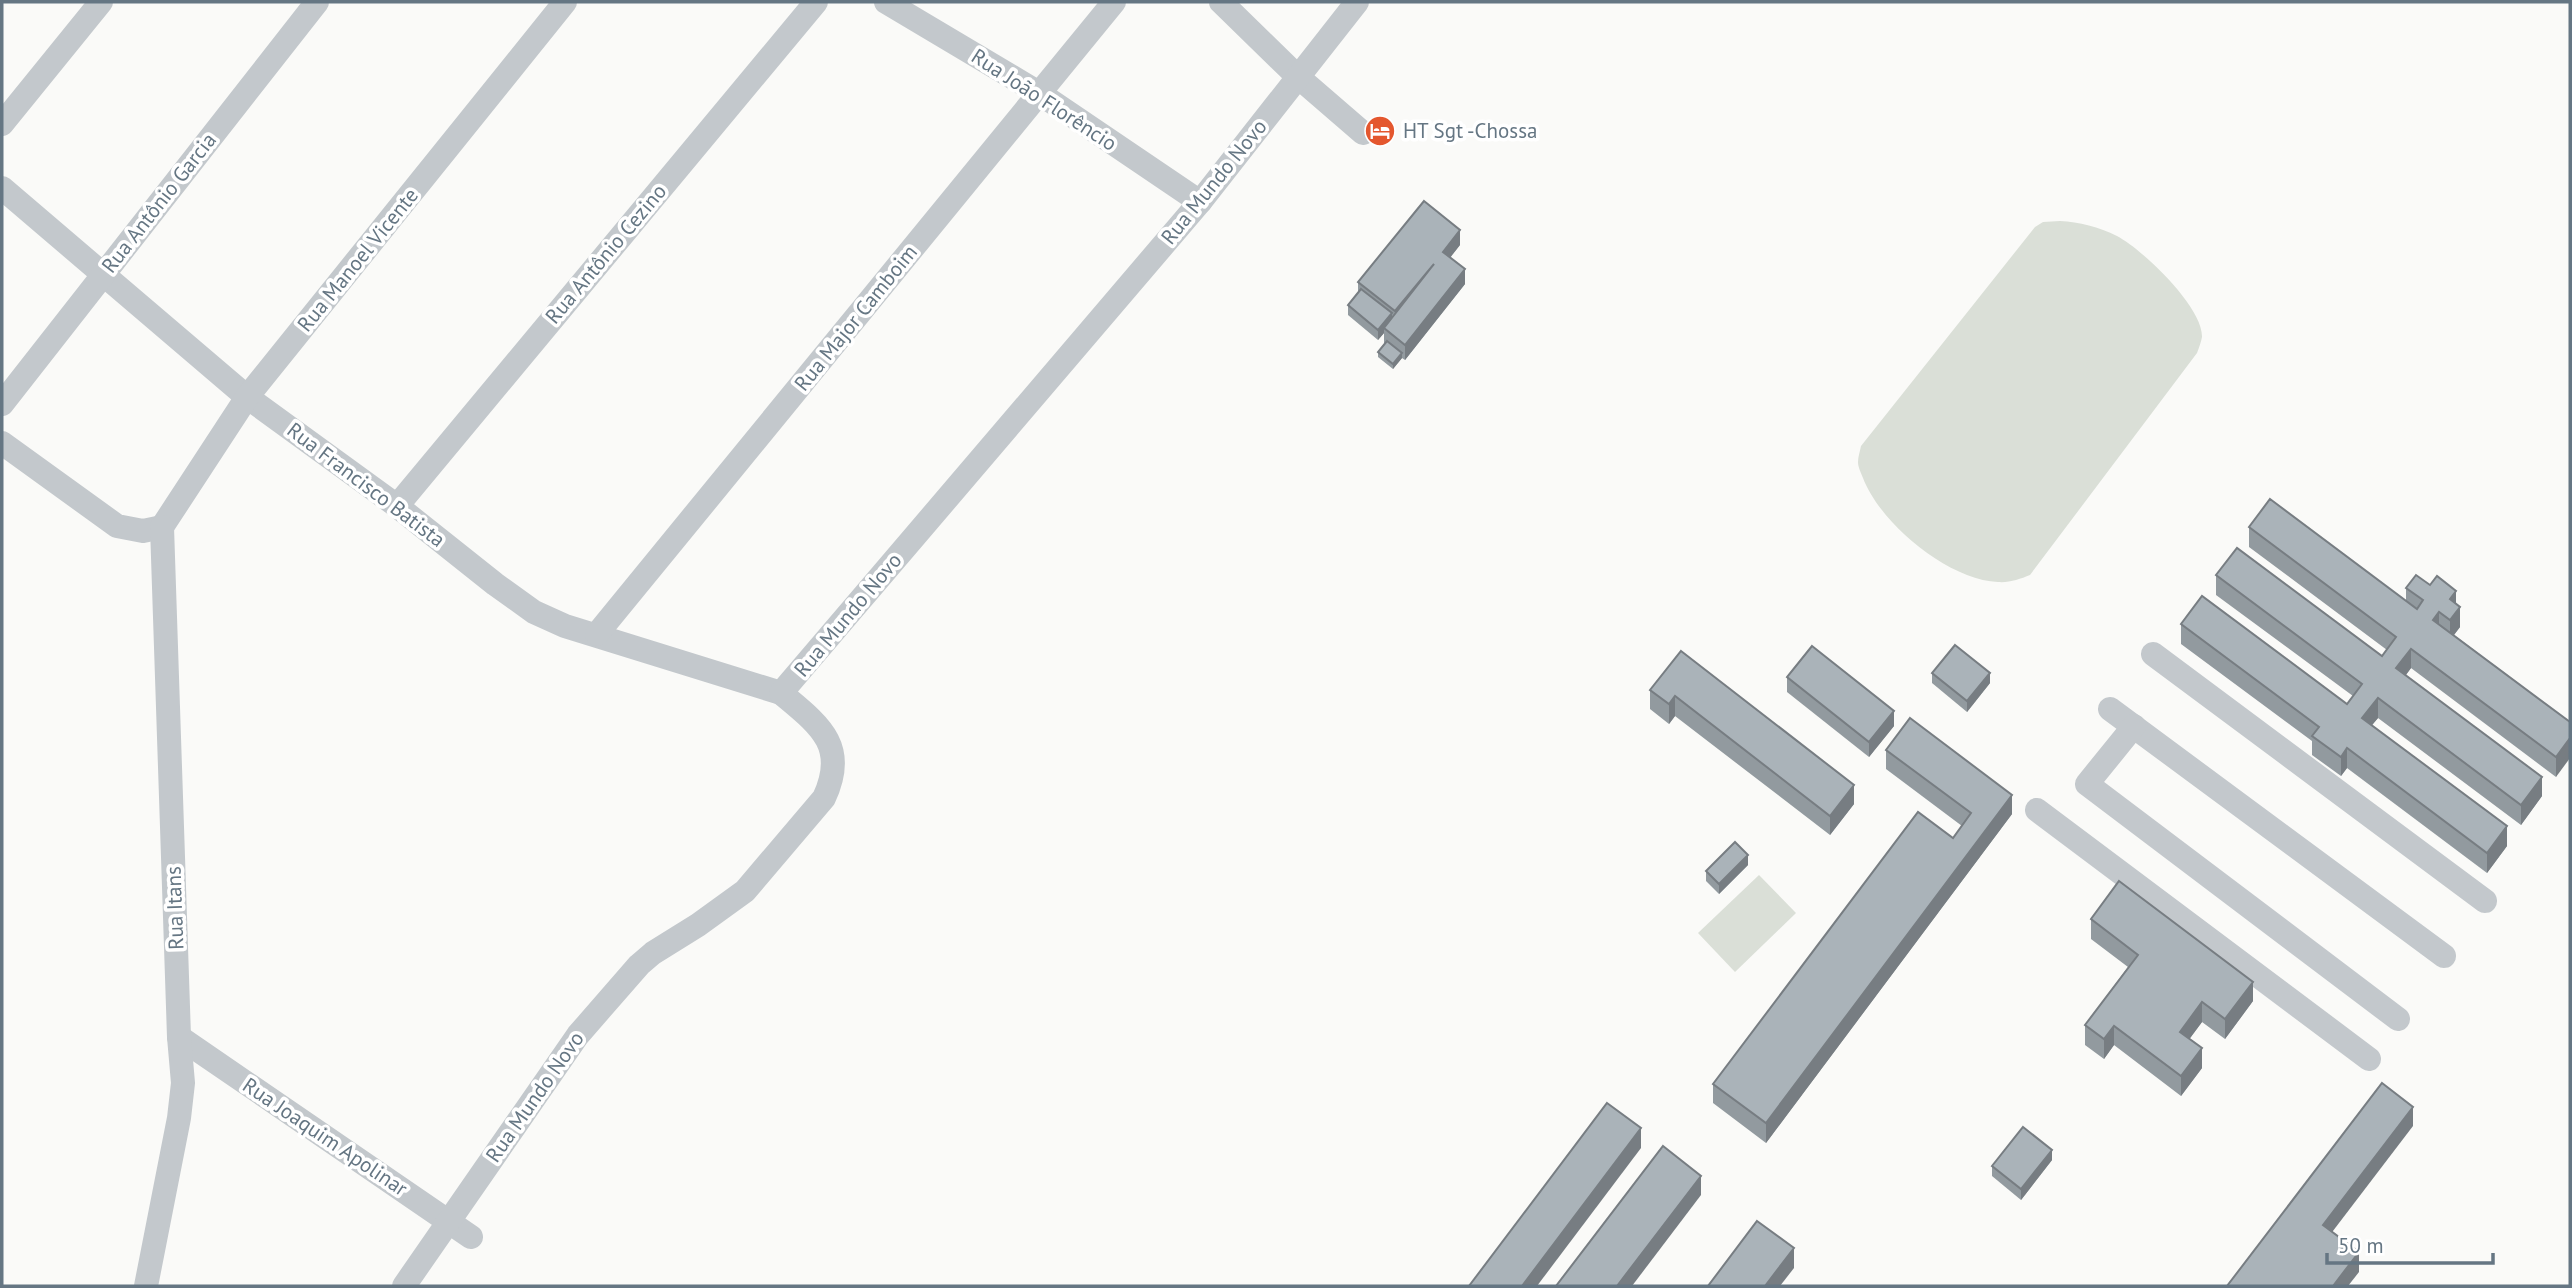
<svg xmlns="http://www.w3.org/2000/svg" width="2572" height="1288" font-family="'PT Sans',sans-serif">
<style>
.green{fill:#dadfd7}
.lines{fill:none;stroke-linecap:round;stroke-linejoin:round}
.minor{stroke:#c3c8cc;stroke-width:24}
.wall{fill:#929a9f}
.shaded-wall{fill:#777d82}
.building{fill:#aab3b9;stroke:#777d82;stroke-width:2}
.labels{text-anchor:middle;stroke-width:7;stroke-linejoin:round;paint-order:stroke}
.street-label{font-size:21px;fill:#657683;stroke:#fff}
.poi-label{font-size:21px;fill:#657683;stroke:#fff;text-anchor:start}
</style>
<rect width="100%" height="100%" fill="#fafaf8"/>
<g class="green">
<path d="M2060 221C2079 222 2099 227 2117 236 2142 249 2203 307 2202 337 2201 342 2199 348 2197 353L2030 575C2020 579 2009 583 1998 582 1948 580 1880 523 1863 478 1861 473 1858 467 1858 462 1858 457 1860 451 1861 446L2035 227 2043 222Z"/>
<polygon points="1759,875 1796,913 1735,972 1698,933"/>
</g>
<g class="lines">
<g class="minor">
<polyline points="886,2 1039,93 1200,202"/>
<polyline points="1221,2 1297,76 1363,133"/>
<polyline points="2,124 101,2"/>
<polyline points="2,188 247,397 397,506 495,584 534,612 565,626 781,693"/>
<polyline points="2,404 317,2"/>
<polyline points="2,443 117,526 143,531 162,527"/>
<polyline points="397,506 816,2"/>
<polyline points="162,527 247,397 565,2"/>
<polyline points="597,634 1114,2"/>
<polyline points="2153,654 2485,901"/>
<polyline points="2110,709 2444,956"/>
<polyline points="2134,726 2087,784 2398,1019"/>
<polyline points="2037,810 2369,1059"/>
<polyline points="179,1037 471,1237"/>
<polyline points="146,1286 179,1118 183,1083 179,1037 162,527"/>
<path d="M404 1286 578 1035 639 965 653 953 698 925 745 891 824 798C849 745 818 724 781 693L1200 202 1357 2"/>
</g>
</g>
<g class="wall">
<polygon points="1460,245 1450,257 1465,284 1405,360 1402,358 1393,369 1378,357 1378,352 1384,344 1384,333 1378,340 1348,315 1348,305 1358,293 1358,282"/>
<polygon points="2249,527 2406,601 2406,588 2456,603 2460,627 2454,635 2570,722 2556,777 2411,668 2406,675 2542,796 2521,825 2378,718 2372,725 2507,846 2487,873 2347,768 2341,776 2312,755 2312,741 2181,644 2181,624 2347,704 2353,696 2216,595 2216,575 2382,656 2387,650 2249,547"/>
<polygon points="1681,651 1854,804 1830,835 1675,716 1669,724 1650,709 1650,690"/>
<polygon points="1932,673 1990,683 1967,712 1932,683"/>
<polygon points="1787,677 1894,726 1869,757 1787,692"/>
<polygon points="1886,750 2012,814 1766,1143 1713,1103 1713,1084 1953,838 1962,826 1886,769"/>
<polygon points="1748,865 1719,894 1706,881 1706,871"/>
<polygon points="2091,919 2253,1001 2225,1039 2202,1022 2189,1039 2202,1068 2181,1096 2114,1045 2104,1059 2085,1045 2085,1025 2128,967 2091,939"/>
<polygon points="2052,1160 2021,1200 1992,1176 1992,1166"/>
</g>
<g class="shaded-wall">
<polygon points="1460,230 1460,245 1443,267 1443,252"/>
<polygon points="1465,269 1465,284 1405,360 1405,345"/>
<polygon points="1392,313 1392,323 1384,328 1384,333 1378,340 1378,330"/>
<polygon points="1402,353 1402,358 1393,369 1393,364"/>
<polygon points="2456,591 2456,610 2450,599"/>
<polygon points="2460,607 2460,627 2450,640 2450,620"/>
<polygon points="2439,612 2439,631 2433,620"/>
<polygon points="2411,649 2411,668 2396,688 2396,668"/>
<polygon points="1990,673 1990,683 1967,712 1967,701"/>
<polygon points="1675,696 1675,716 1669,724 1669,704"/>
<polygon points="2378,698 2378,718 2362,737 2362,718"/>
<polygon points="1894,711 1894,726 1869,757 1869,742"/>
<polygon points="2570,738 2570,758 2556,777 2556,757"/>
<polygon points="2347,748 2347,768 2341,776 2341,757"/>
<polygon points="2542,777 2542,796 2521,825 2521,805"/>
<polygon points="1854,785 1854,804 1830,835 1830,816"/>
<polygon points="2012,795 2012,814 1766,1143 1766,1123"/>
<polygon points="2507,826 2507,846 2487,873 2487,853"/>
<polygon points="1748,855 1748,865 1719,894 1719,884"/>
<polygon points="2253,982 2253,1001 2225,1039 2225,1019"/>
<polygon points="2202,1002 2202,1022 2180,1052 2180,1032"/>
<polygon points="2114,1026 2114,1045 2104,1059 2104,1039"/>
<polygon points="2202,1048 2202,1068 2181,1096 2181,1076"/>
<polygon points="2413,1107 2413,1126 2323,1244 2323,1225"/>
<polygon points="1641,1128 1641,1148 1537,1286 1522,1286"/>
<polygon points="2052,1150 2052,1160 2021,1200 2021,1189"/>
<polygon points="1701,1176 1701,1195 1632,1286 1617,1286"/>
<polygon points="1794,1248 1794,1268 1780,1286 1765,1286"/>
<polygon points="2359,1252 2359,1272 2348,1286 2333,1286"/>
</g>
<g class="building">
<polygon points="1424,201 1460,230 1443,252 1465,269 1405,345 1384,328 1434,264 1395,311 1358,282"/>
<polygon points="1361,289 1392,313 1378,330 1348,305"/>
<polygon points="1387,341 1402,353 1393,364 1378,352"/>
<polygon points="2270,499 2417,609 2423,600 2406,588 2416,575 2430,585 2437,576 2456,591 2450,599 2460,607 2450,620 2439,612 2433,620 2570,722 2570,738 2556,757 2411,649 2396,668 2542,777 2521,805 2378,698 2362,718 2507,826 2487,853 2347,748 2341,757 2312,736 2319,727 2181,624 2202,596 2347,704 2362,684 2216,575 2237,548 2382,656 2396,637 2249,527"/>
<polygon points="1955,645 1990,673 1967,701 1932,673"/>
<polygon points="1812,646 1894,711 1869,742 1787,677"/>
<polygon points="1681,651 1854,785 1830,816 1675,696 1669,704 1650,690"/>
<polygon points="1910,718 2012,795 1766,1123 1713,1084 1918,812 1953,838 1971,813 1886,750"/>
<polygon points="1735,842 1748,855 1719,884 1706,871"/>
<polygon points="2119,881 2253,982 2225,1019 2202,1002 2180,1032 2202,1048 2181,1076 2114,1026 2104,1039 2085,1025 2138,955 2091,919"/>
<polygon points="2382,1083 2413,1107 2323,1225 2359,1252 2333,1286 2227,1286"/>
<polygon points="1607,1103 1641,1128 1522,1286 1469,1286"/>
<polygon points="2023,1127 2052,1150 2021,1189 1992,1166"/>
<polygon points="1663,1146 1701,1176 1617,1286 1556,1286"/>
<polygon points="1757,1221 1794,1248 1765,1286 1708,1286"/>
</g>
<defs>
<g id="hotel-disc" transform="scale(1.575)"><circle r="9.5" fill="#e4572e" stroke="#fff"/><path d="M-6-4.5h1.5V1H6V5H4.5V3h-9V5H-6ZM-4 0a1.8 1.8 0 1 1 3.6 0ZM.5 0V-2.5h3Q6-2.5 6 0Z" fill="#fff"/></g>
</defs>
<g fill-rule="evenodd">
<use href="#hotel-disc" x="1380" y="131"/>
</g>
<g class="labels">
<g class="street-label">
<text transform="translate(1044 100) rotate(33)" y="7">Rua João Florêncio</text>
<text transform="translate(1214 182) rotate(-51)" y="7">Rua Mundo Novo</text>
<text transform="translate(159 203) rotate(-52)" y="7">Rua Antônio Garcia</text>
<text transform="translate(606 254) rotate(-50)" y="7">Rua Antônio Cezino</text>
<text transform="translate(358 260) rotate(-51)" y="7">Rua Manoel Vicente</text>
<text transform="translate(856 318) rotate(-51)" y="7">Rua Major Camboim</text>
<text transform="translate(366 485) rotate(37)" y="7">Rua Francisco Batista</text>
<text transform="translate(848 615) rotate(-50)" y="7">Rua Mundo Novo</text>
<text transform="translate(175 908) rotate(-92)" y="7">Rua Itans</text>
<text transform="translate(535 1097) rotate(-55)" y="7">Rua Mundo Novo</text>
<text transform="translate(325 1137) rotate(34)" y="7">Rua Joaquim Apolinar</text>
</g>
<g class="poi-label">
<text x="1403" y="138">HT Sgt -Chossa</text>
</g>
</g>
<rect width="2572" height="1288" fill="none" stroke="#657683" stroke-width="7"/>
<path d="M2327 1253v10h166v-10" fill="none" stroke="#657683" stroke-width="3.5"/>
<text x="2338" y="1253" font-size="21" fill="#657683" stroke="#ffffff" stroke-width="5" paint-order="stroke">50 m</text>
</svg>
